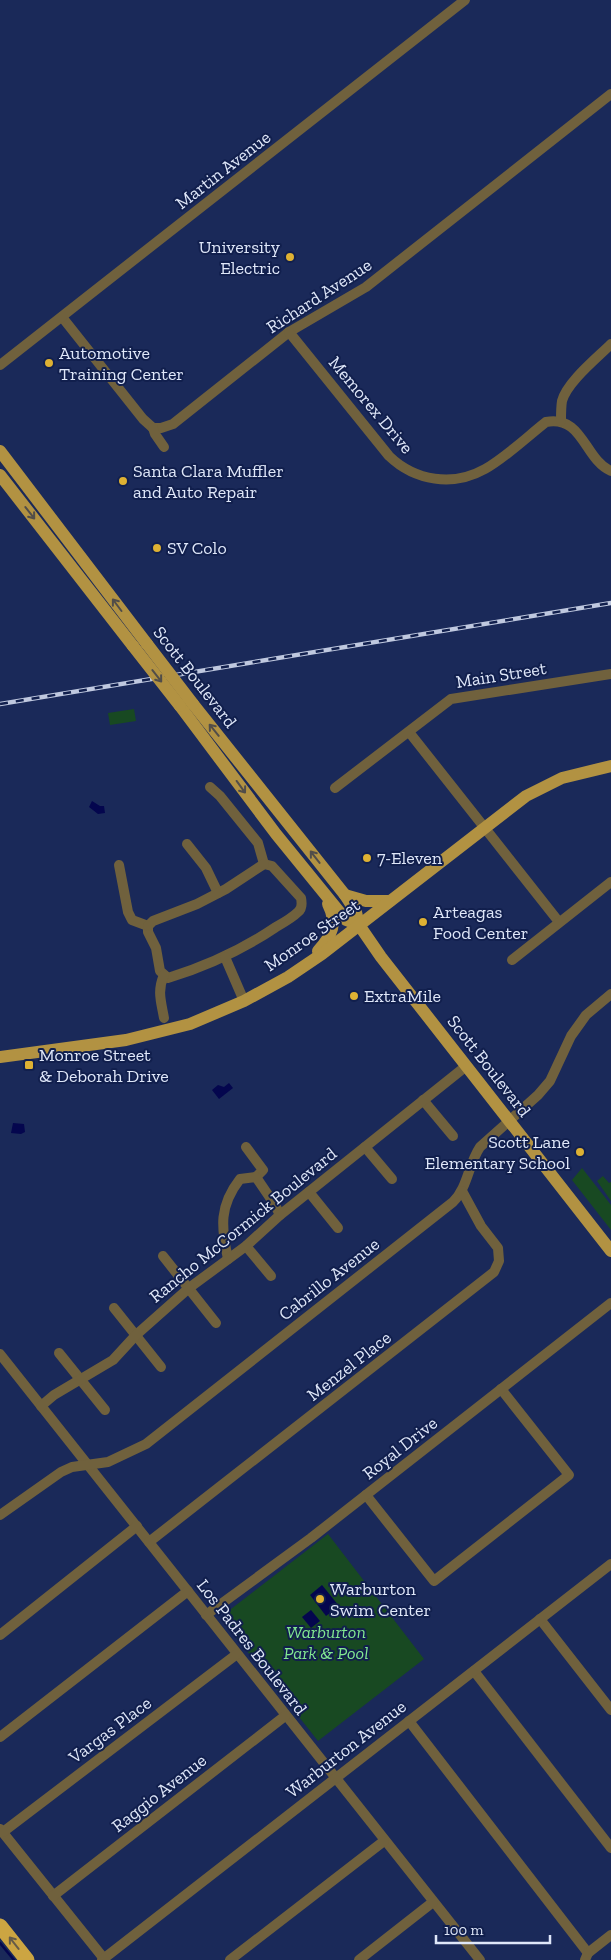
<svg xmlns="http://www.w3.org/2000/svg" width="611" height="1960" font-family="'Zilla Slab',serif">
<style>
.green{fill:#184922}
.water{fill:#04064e}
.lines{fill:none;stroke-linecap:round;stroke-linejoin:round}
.stream{stroke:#04064e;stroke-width:2.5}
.minor{stroke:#70613d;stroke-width:10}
.major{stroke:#b29242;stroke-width:12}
.highway{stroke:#cca542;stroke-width:15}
.rail-casing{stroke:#bfc8df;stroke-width:4.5}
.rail{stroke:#111f4d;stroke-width:2.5;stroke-dasharray:8;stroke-linecap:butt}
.major-bridge{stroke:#b29242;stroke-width:12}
.oneway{stroke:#514d49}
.oneway2{stroke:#655b48}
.poi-dot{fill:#deb133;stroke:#111f4d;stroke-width:2}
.labels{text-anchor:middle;stroke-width:4;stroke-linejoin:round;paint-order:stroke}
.street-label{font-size:18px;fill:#dfe7f9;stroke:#111f4d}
.poi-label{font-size:18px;fill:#dfe7f9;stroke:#111f4d;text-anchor:start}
.park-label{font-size:18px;font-style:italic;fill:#82e890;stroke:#111f4d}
</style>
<rect width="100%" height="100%" fill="#1a2959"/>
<g class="green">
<polygon points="134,709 136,721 110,725 108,713"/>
<polygon points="582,1168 611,1205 611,1230 572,1180"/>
<polygon points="603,1176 609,1183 611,1182 611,1201 597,1181"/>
<path d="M328 1534 424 1659 318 1741 228 1627C224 1619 226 1615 231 1609Z"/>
</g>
<g class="water">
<polygon points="92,801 100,806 104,806 105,813 98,814 89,807"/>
<polygon points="229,1083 233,1088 219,1099 212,1090 218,1085 224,1087"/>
<polygon points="13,1123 24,1124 25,1132 21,1134 11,1133"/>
<polygon points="251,1219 255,1225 241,1235 237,1230"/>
<polygon points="322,1585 339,1606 326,1616 310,1595"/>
<polygon points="311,1610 320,1621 311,1628 302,1617"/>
</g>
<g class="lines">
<polyline class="stream" points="0,1943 14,1960"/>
<g class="minor">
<polyline points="62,317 143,419 153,428 161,428 173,424 289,332 366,287 611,94"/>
<path d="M289 332 389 456C415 481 453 487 485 469 505 458 528 436 546 422 583 415 584 459 611 471"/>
<polyline points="0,365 465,0"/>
<path d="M561 421C561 415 561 407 562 401 567 382 597 358 611 344"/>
<polyline points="153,428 155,434 164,447"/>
<polyline points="409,732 559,922"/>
<polyline points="210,787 220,796 258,843 264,864"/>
<polyline points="335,788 451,699 611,674"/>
<polyline points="187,844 206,868 218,893"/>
<polyline points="119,865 128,912 132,920 148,926"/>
<path d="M148 926V932L156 948 160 971 168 978C207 966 242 950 276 927 283 923 292 918 298 912 302 909 302 903 301 898L272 866 264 864"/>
<polyline points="148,926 153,921 197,904 226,889 264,864"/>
<polyline points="225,957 244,1001"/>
<polyline points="512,960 611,882"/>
<path d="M164 975C157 991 161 1001 164 1018"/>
<polyline points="423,1100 453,1136"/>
<polyline points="246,1147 263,1170 256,1177"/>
<polyline points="365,1147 392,1179"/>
<polyline points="309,1192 338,1228"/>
<polyline points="246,1246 271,1276"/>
<polyline points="163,1256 216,1323"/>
<path d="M228 1259C221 1227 219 1206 240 1179L256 1177 275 1205 280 1215"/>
<polyline points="114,1308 161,1367"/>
<polyline points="59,1353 105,1410"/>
<polyline points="0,1354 480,1960"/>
<polyline points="41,1406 54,1395 113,1360 136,1335 189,1288 246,1246 280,1215 465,1067"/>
<polyline points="366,1495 434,1581 569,1475 501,1389"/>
<path d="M0 1515 61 1472 72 1467 108 1462 146 1444 453 1202C468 1187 468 1165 480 1147L538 1095 550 1081 571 1036 586 1015 611 994"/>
<polyline points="149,1542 494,1272 499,1261 498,1248 481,1226 462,1191"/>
<polyline points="206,1615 311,1538 611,1303"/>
<polyline points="540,1619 611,1710"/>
<polyline points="0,1635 137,1526"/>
<polyline points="474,1671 611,1848"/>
<polyline points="409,1721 588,1953"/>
<polyline points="0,1737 188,1591"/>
<polyline points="0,1829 105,1960"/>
<polyline points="3,1832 237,1654"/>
<polyline points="53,1896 285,1716"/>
<polyline points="102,1960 611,1564"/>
<polyline points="230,1960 384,1841"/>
<polyline points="359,1960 433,1902"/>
<polyline points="585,1960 588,1953 611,1935"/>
</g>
<g class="major">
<polyline points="0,451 147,644"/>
<polyline points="0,475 133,646"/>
<polyline points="193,704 345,895 356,912 359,925 381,957 611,1251"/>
<polyline points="180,706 276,834 346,920 359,925"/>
<polyline points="345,895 366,901 390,901"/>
<path d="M318 951C332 935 338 924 328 904"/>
<polyline points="0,1057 126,1040 190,1024 244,1001 288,977 322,954 526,796 562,778 611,766"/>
</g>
<polyline class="highway" points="0,1926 27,1960"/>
<g class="rail-casing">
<polyline id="rail" points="0,704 611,603"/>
</g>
<use href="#rail" class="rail"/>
<g class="major-bridge">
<polyline points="147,644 193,704"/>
<polyline points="133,646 180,706"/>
</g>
</g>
<defs><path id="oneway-shaft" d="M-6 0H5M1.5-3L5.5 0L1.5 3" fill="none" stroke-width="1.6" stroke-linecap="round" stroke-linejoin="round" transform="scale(1.25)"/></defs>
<g class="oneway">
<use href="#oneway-shaft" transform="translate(30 513) rotate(52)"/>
<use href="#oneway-shaft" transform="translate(117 605) rotate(-127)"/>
<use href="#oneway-shaft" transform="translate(157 676) rotate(52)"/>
<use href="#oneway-shaft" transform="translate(214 730) rotate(-129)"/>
<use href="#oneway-shaft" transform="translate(241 787) rotate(54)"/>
<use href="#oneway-shaft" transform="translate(315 857) rotate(-128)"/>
</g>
<use class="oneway2" href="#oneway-shaft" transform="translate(14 1943) rotate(-128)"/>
<g class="poi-dot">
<circle cx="290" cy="257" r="5"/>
<circle cx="49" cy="363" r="5"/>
<circle cx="123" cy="481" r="5"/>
<circle cx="157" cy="548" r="5"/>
<circle cx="367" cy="858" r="5"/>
<circle cx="423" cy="922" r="5"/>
<circle cx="354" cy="996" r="5"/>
<rect x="24" y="1060" width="10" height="10" rx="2.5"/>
<circle cx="580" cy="1152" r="5"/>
<circle cx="320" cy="1599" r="5"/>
</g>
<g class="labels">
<g class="street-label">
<text transform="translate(223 170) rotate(-38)" y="6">Martin Avenue</text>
<text transform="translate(319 296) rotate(-33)" y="6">Richard Avenue</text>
<text transform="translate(371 405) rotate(50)" y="6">Memorex Drive</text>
<text transform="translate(501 675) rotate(-9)" y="6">Main Street</text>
<text transform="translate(195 677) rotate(52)" y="6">Scott Boulevard</text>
<text transform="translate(312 935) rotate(-35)" y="6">Monroe Street</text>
<text transform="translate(489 1066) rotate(52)" y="6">Scott Boulevard</text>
<text transform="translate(243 1225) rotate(-39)" y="6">Rancho McCormick Boulevard</text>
<text transform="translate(329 1279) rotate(-38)" y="6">Cabrillo Avenue</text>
<text transform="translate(349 1366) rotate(-38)" y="6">Menzel Place</text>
<text transform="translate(400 1448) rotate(-38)" y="6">Royal Drive</text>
<text transform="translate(252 1647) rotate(52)" y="6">Los Padres Boulevard</text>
<text transform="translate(110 1730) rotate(-37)" y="6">Vargas Place</text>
<text transform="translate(346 1749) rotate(-38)" y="6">Warburton Avenue</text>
<text transform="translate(159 1793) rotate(-38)" y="6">Raggio Avenue</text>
</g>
<g class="poi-label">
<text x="280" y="253" text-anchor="end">University<tspan x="280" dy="21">Electric</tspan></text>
<text x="59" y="359">Automotive<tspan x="59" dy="21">Training Center</tspan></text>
<text x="133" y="477">Santa Clara Muffler<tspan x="133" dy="21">and Auto Repair</tspan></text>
<text x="167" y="554">SV Colo</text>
<text x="377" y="864">7-Eleven</text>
<text x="433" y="918">Arteagas<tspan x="433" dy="21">Food Center</tspan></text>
<text x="364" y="1002">ExtraMile</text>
<text x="39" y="1061">Monroe Street<tspan x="39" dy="21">&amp; Deborah Drive</tspan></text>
<text x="570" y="1148" text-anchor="end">Scott Lane<tspan x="570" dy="21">Elementary School</tspan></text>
<text x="330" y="1595">Warburton<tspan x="330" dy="21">Swim Center</tspan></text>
</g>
<g class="park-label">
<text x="326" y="1638">Warburton<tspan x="326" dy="21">Park &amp; Pool</tspan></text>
</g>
</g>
<path d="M436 1935v8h114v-8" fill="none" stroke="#dfe7f9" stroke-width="2.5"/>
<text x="444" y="1935" font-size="15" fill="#dfe7f9" stroke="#111f4d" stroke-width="4" paint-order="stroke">100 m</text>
</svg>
